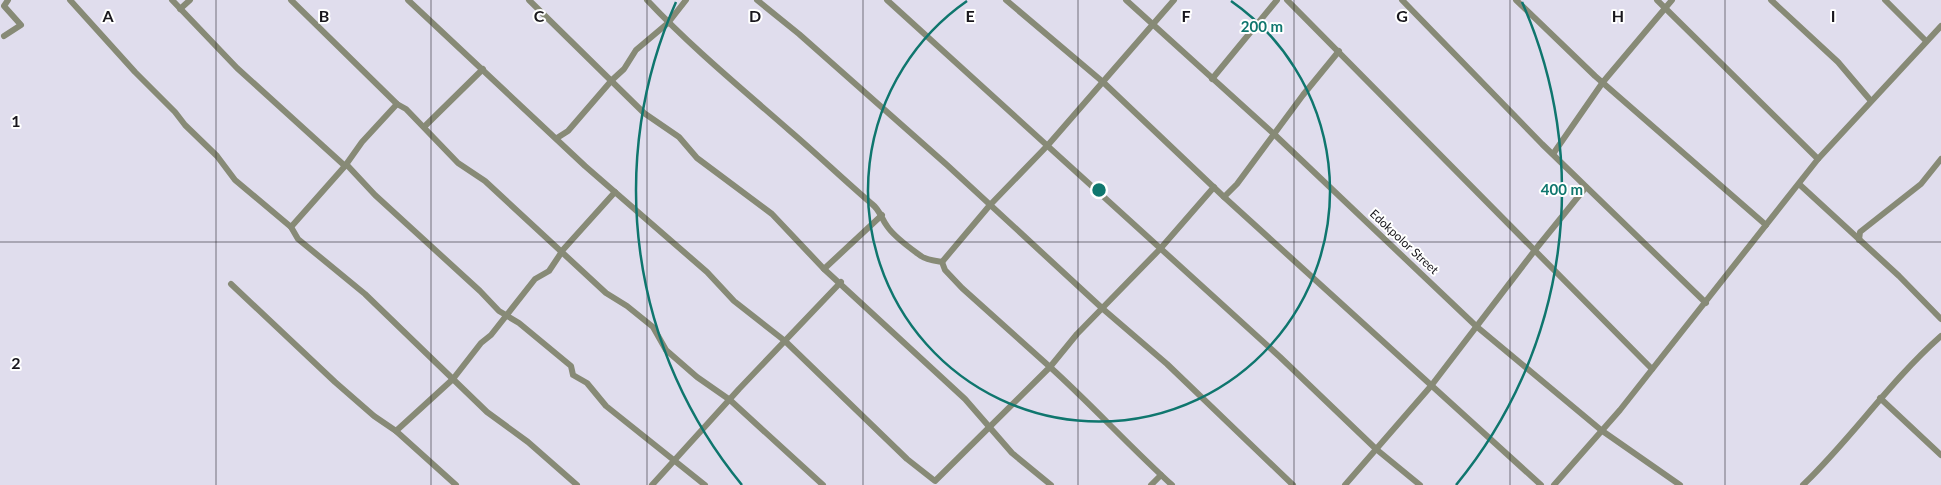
<svg xmlns="http://www.w3.org/2000/svg" width="1941" height="485" font-family="Lato,sans-serif">
<style>
.lines{fill:none;stroke-linecap:round;stroke-linejoin:round}
.minor{stroke:#878a76;stroke-width:6}
.grid{fill:none;stroke:#19171d;stroke-width:1;stroke-opacity:0.55}
.ring{fill:none;stroke:#0f766e;stroke-width:2.5}
.labels{text-anchor:middle;stroke-width:4;stroke-linejoin:round;paint-order:stroke}
.street-label{font-size:12px;fill:#19171d;stroke:#fff}
.grid-label{font-size:16px;text-anchor:middle;font-weight:bold;fill:#19171d;stroke:#fff;stroke-width:4;stroke-linejoin:round;paint-order:stroke}
.centre{fill:#0f766e;stroke:#fff;stroke-width:2.5}
.ring-label{font-size:15px;text-anchor:middle;font-weight:bold;fill:#0f766e;stroke:#fff;stroke-width:4;stroke-linejoin:round;paint-order:stroke}
</style>
<rect width="100%" height="100%" fill="#e0dded"/>
<g class="lines">
<g class="minor">
<polyline points="70,0 135,72 175,112 185,125 217,156 235,180 291,227 345,166"/>
<polyline points="172,0 237,68 345,166 362,142 397,104"/>
<polyline points="291,0 397,104 406,109 458,163 485,181 606,293 627,306 653,327 666,350 697,377 730,400 823,485"/>
<path d="M408 0 585 166 707 272 734 301 785 341 907 459 935 481 1050 367 962 288 945 270 942 262C936 261 926 260 921 256 910 248 894 237 887 226 881 218 880 210 872 204 844 180 818 155 790 131 741 88 691 47 647 0"/>
<polyline points="529,0 644,113 679,137 697,158 772,214 824,269 965,399 1012,453 1051,485"/>
<polyline points="757,0 799,34 947,165 1103,309 1167,364 1293,485"/>
<polyline points="887,0 1280,357 1376,449 1420,485"/>
<polyline points="1006,0 1103,82 1224,197 1541,485"/>
<polyline points="1126,0 1275,135 1476,326 1601,430 1680,485"/>
<polyline points="1287,0 1652,369"/>
<polyline points="1402,0 1542,144 1706,303"/>
<polyline points="1516,0 1595,76 1766,225"/>
<polyline points="1657,0 1818,159"/>
<polyline points="1771,0 1838,62 1871,101"/>
<polyline points="1885,0 1926,41"/>
<polyline points="180,9 190,0"/>
<polyline points="4,36 21,25 4,6 8,0"/>
<polyline points="1212,79 1277,0"/>
<polyline points="424,127 483,69"/>
<polyline points="557,138 568,131 612,80 624,69 636,50 668,23 686,0"/>
<polyline points="1553,154 1603,82 1672,0"/>
<polyline points="347,165 375,195 480,291 499,311 519,323 571,366 573,375 587,383 606,406 705,485"/>
<polyline points="1799,184 1899,276 1941,319"/>
<polyline points="1224,197 1237,184 1303,95 1339,51"/>
<polyline points="291,227 298,239 365,294 487,412 528,442 577,485"/>
<polyline points="1859,240 1860,232 1921,184 1941,159"/>
<polyline points="561,252 615,192"/>
<polyline points="942,262 990,205 1048,145 1174,0"/>
<polyline points="824,269 882,215"/>
<polyline points="231,284 335,382 374,416 396,431 456,485"/>
<polyline points="1880,398 1941,455"/>
<polyline points="396,431 453,379 481,343 491,335 535,279 549,271 561,253"/>
<polyline points="652,485 739,389 841,282"/>
<polyline points="1151,485 1161,475"/>
<path d="M1172 485C1130 447 1092 405 1050 367L1077 334 1160 249 1214 187"/>
<polyline points="1345,485 1431,386 1535,250 1586,187"/>
<polyline points="1554,485 1620,410 1818,159 1941,26"/>
<path d="M1803 485C1852 438 1890 381 1941 336"/>
</g>
</g>
<path class="grid" d="M216 0V485M431 0V485M647 0V485M863 0V485M1078 0V485M1294 0V485M1510 0V485M1725 0V485M0 242H1941"/>
<g class="ring">
<path d="M1231 1A231 231 0 1 1 967 1"/>
<path d="M742 485A463 463 0 0 1 676 2M1522 2A463 463 0 0 1 1456 485"/>
</g>
<g class="labels">
<g class="street-label">
<text transform="translate(1404 242) rotate(43)" y="4">Edokpolor Street</text>
</g>
</g>
<g class="grid-label">
<text x="108" y="22">A</text>
<text x="324" y="22">B</text>
<text x="539" y="22">C</text>
<text x="755" y="22">D</text>
<text x="970" y="22">E</text>
<text x="1186" y="22">F</text>
<text x="1402" y="22">G</text>
<text x="1618" y="22">H</text>
<text x="1833" y="22">I</text>
<text x="16" y="127">1</text>
<text x="16" y="369">2</text>
</g>
<circle cx="1099" cy="190" r="8" class="centre"/>
<g class="ring-label">
<text x="1262" y="32">200 m</text>
<text x="1562" y="195">400 m</text>
</g>
</svg>
